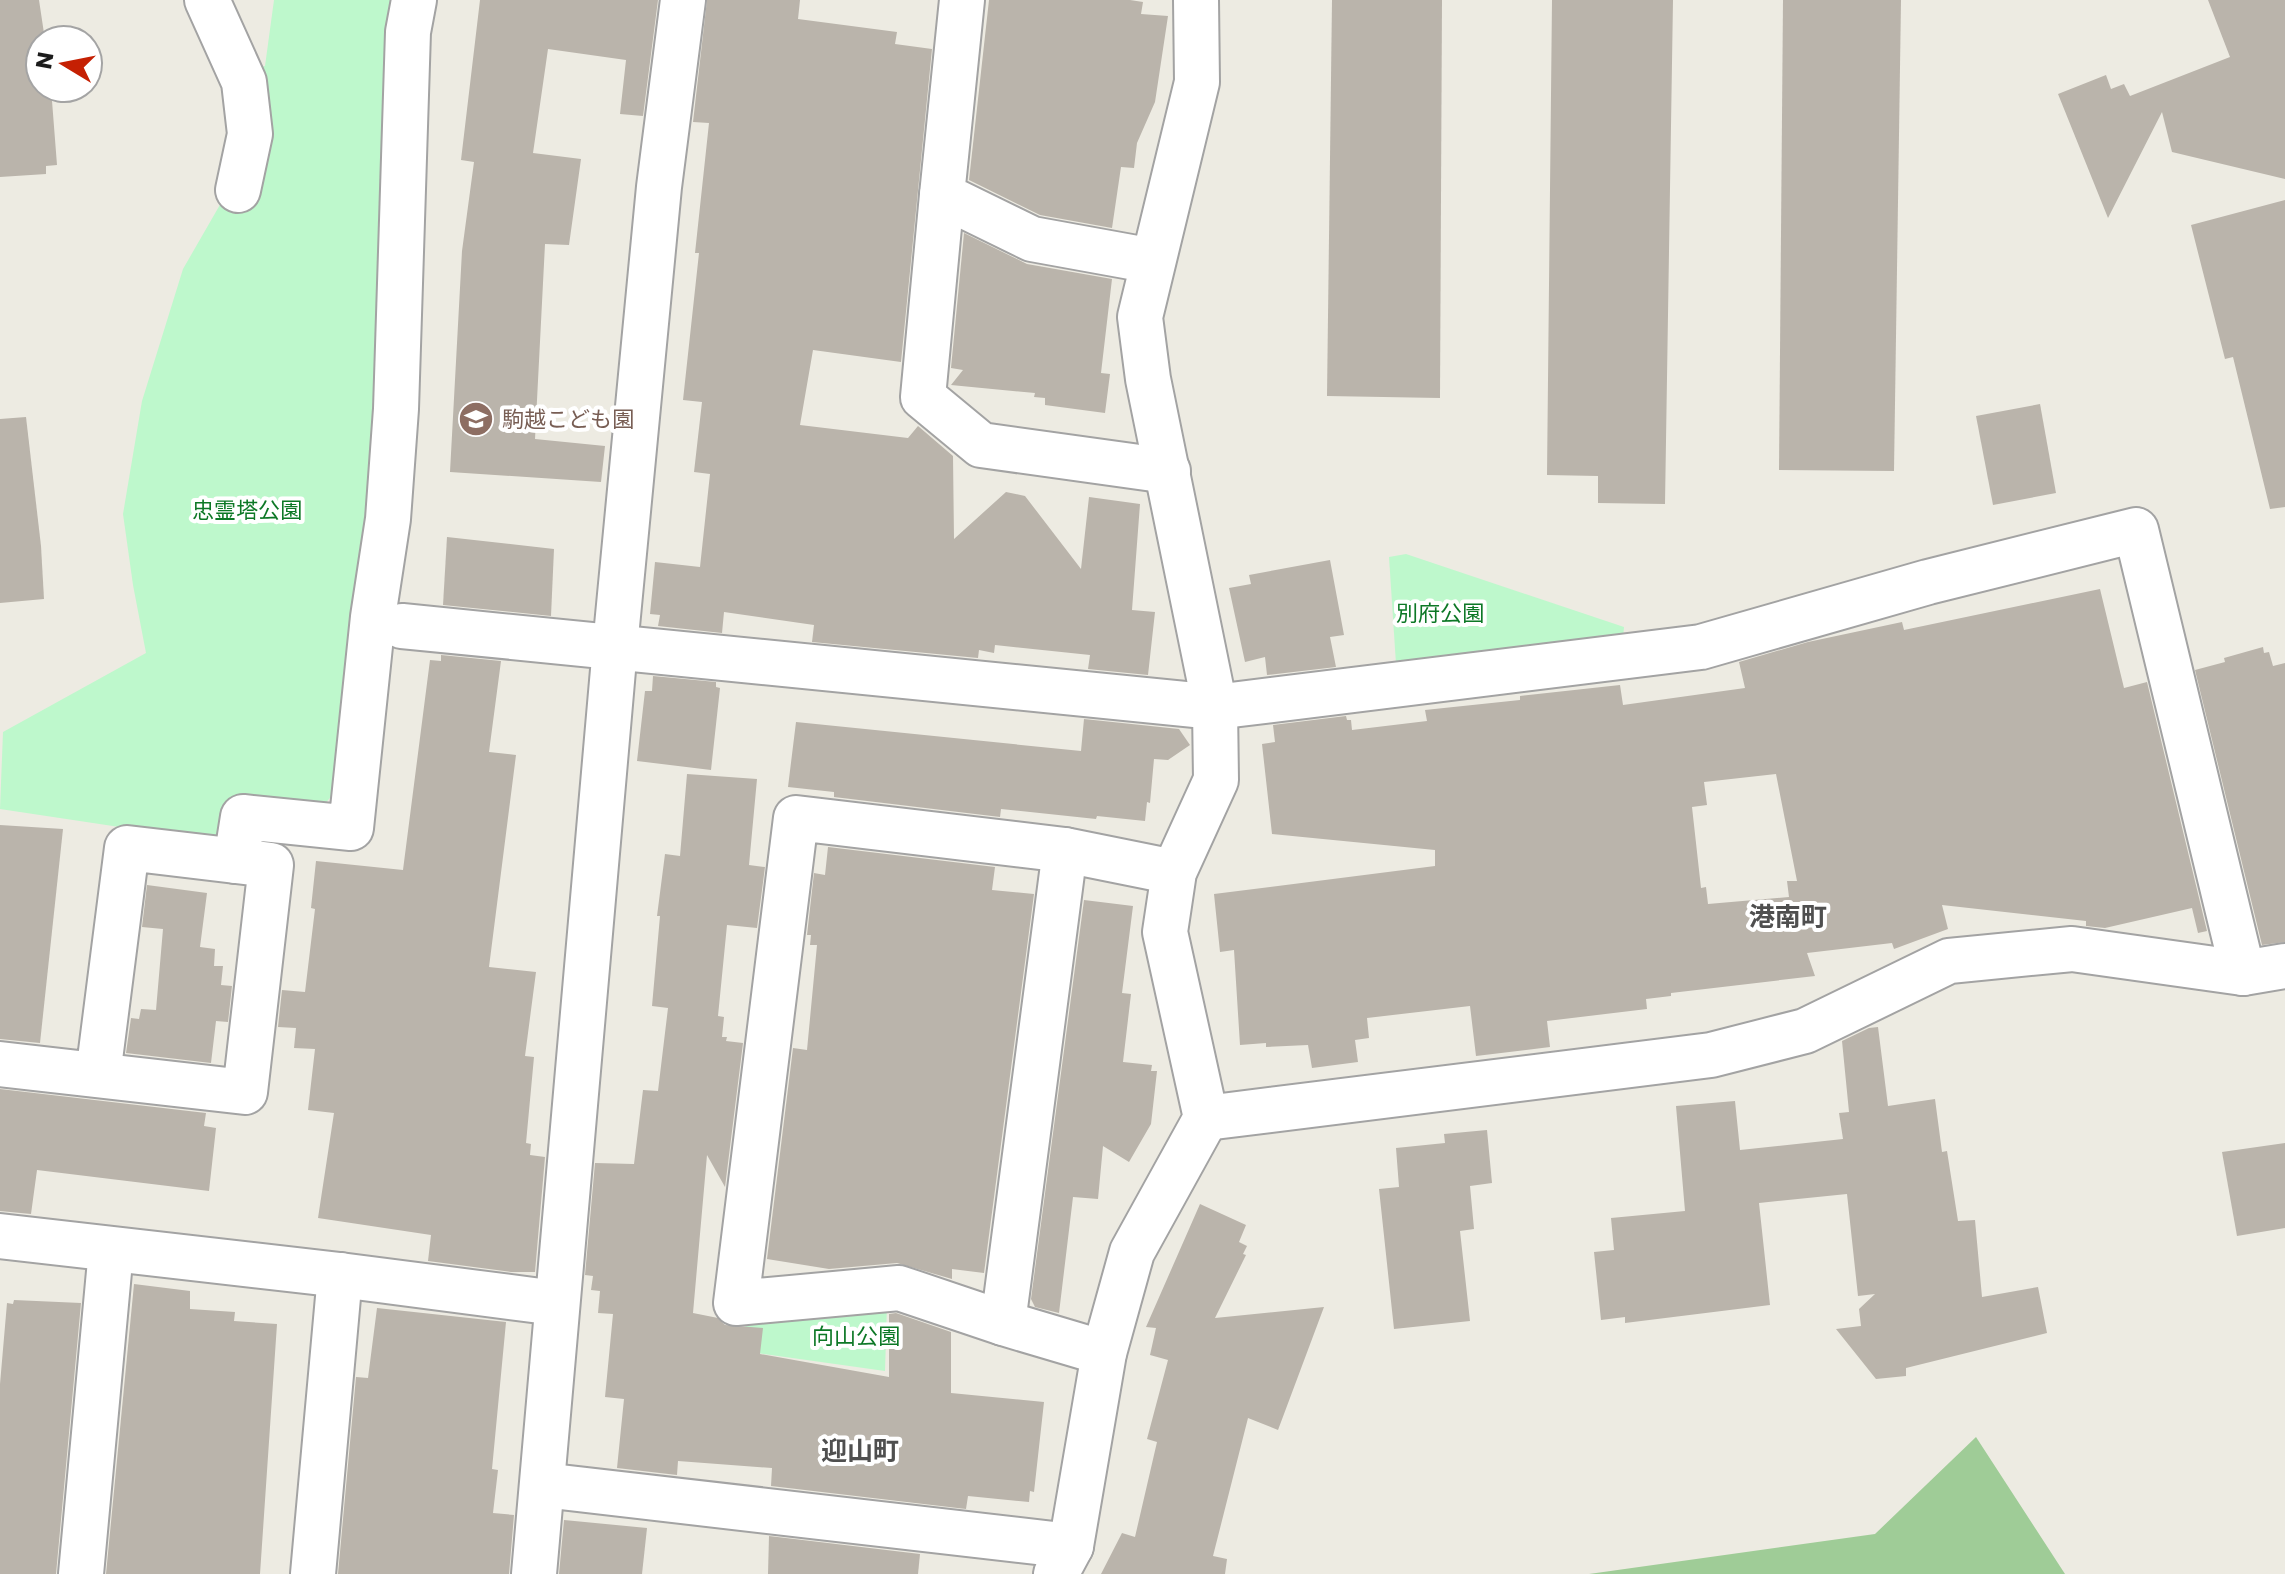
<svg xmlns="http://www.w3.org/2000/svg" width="2285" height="1574" font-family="Poppins,'Noto Sans JP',sans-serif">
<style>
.forest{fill:#9fcc97}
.park{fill:#bef8cc}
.building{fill:#bab4ab;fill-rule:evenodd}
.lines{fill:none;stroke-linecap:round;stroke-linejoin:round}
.minor-casing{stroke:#a3a3a3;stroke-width:48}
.minor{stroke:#fff;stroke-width:44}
.labels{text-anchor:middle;stroke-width:8;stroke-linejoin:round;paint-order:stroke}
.education-label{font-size:22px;fill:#785e54;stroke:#fff;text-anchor:start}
.park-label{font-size:22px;fill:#0d7826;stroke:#fff}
.quarter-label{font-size:26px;font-weight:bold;fill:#4f4f4f;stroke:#fff}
</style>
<rect width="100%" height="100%" fill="#edebe2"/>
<polygon class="forest" points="1976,1437 2065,1574 1589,1574 1875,1534"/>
<g class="park">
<polygon points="274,0 396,0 371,504 341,786 318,811 219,842 0,809 3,732 146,653 133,585 123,514 142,401 183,269 221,203 235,138 223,75 265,66"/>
<polygon points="1406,554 1624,627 1623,638 1396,664 1389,557"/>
<polygon points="887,1304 885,1371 743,1351 746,1319"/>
</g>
<g class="building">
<polygon points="0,0 39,0 45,40 40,40 40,88 51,88 57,165 46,166 46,174 0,177"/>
<polygon points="480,0 658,0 643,116 620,114 626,60 548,49 533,153 581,159 569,245 545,244 535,439 605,446 601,482 450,472 462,251 474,162 461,160"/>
<polygon points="707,0 800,0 798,19 897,32 895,44 932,49 901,362 813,350 800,425 908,438 918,426 953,456 954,539 1006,492 1025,496 1081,569 1089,497 1140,504 1132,610 1155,612 1148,675 1088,669 1090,655 995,645 994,653 979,650 978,658 812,642 814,625 724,612 722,633 658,626 660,615 650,614 655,562 700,567 710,474 694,472 702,402 683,400 699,253 695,253 709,123 693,122"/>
<polygon points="989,0 1130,0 1143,2 1141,14 1168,16 1155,102 1137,143 1134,168 1121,167 1112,228 1040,215 969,180"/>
<polygon points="1332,0 1442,0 1440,398 1327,396"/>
<polygon points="1552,0 1673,0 1665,504 1598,503 1598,476 1547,475"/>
<polygon points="1783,0 1901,0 1894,471 1779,470"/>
<polygon points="2208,0 2285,0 2285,179 2172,152 2162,112 2108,218 2058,94 2106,75 2111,89 2124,84 2130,96 2230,57"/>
<polygon points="2285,200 2285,507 2270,509 2233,357 2225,359 2191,225"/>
<polygon points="964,233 1027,264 1112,279 1101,373 1110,374 1105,413 1045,405 1045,398 1034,397 1035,393 951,385 963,370 951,368"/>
<polygon points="2040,404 2056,493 1993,505 1976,416"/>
<polygon points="26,417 41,546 44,599 0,603 0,419"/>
<polygon points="447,537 554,549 551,616 443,605"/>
<polygon points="1330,560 1344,635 1330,637 1336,667 1267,675 1265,657 1245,662 1229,588 1251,584 1249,575"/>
<path d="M2100 589 2124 688 2147 682 2207 931 2198 933 2192 908 2105 928 2086 926V921L1942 905 1948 929 1894 949 1892 943 1807 953 1815 976 1671 993V996L1646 999 1647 1009 1547 1021 1550 1047 1476 1056 1470 1006 1367 1018 1369 1038 1355 1040 1358 1062 1312 1068 1308 1045 1266 1047V1043L1240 1045 1234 950 1220 952 1214 894 1435 866V850L1272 834 1262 744 1275 742 1273 725 1346 716 1347 720H1351L1352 730 1427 721 1425 710 1520 700V696L1620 685 1623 705 1745 688 1739 662 1808 642 1902 622 1904 630ZM1776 774 1797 881H1787L1789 897 1708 904 1706 887 1701 888 1692 807 1707 805 1704 782Z"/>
<polygon points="2263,647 2264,653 2269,652 2273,666 2285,663 2285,942 2262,945 2195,670 2225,662 2224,658"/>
<polygon points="441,655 501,661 489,752 516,755 489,967 536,972 525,1056 534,1057 526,1143 531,1144 530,1155 545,1157 535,1272 511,1272 428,1261 431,1235 318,1218 334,1113 308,1110 315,1049 294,1048 296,1028 278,1027 282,990 305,992 315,909 311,908 316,861 403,870 430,660 441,661"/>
<polygon points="653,676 716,682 716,687 720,688 711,770 637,761 645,691 652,691"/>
<polygon points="1084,719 1179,729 1190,745 1168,760 1154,759 1150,803 1147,802 1145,821 1097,816 1096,819 1001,809 1000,817 834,797 834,792 788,787 796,722 1081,751"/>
<polygon points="687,774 757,779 749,865 765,867 757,928 727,925 718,1016 724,1017 722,1037 727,1037 726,1041 743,1043 725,1187 707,1155 693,1313 718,1318 725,1325 763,1328 760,1354 889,1377 889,1314 896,1313 951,1332 951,1393 1044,1402 1034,1492 1030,1491 1029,1502 968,1496 966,1509 771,1486 772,1468 678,1461 677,1475 617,1468 624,1399 605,1397 613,1314 598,1313 600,1291 591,1290 593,1276 585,1275 595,1163 634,1164 643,1090 658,1091 668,1008 652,1006 660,916 657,916 665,854 680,856"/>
<polygon points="0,825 63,829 40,1043 0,1039"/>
<polygon points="828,847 995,867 992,890 1034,894 984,1273 952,1269 952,1279 897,1263 829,1269 767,1259 793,1048 807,1050 817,945 810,945 811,935 807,935 814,873 825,875"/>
<polygon points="147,885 207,893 200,947 215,949 214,966 223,966 221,985 232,986 228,1022 216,1021 211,1063 126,1053 131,1018 139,1019 141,1009 156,1010 163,929 142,927"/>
<polygon points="1084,900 1133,906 1122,993 1131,994 1123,1062 1152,1065 1151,1071 1157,1071 1151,1124 1129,1162 1103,1146 1098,1199 1073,1197 1059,1313 1035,1307 1031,1299"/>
<polygon points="1878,1027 1888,1106 1935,1099 1942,1152 1947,1151 1958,1221 1975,1220 1982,1297 2038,1287 2047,1333 1906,1368 1906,1376 1876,1379 1836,1329 1861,1326 1859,1309 1875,1294 1858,1296 1847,1194 1759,1203 1770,1305 1625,1323 1625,1317 1601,1320 1594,1252 1614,1250 1611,1218 1685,1211 1676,1106 1735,1101 1740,1150 1843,1139 1839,1113 1849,1112 1842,1041 1869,1028"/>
<polygon points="0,1089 206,1113 204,1126 216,1128 209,1191 37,1170 31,1214 0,1211"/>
<polygon points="1487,1130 1492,1183 1470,1186 1474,1229 1460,1231 1470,1321 1394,1329 1379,1189 1399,1187 1396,1148 1445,1143 1444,1134"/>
<polygon points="2285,1143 2285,1228 2237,1236 2222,1152"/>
<polygon points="1200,1204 1246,1225 1239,1242 1247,1246 1243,1254 1246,1255 1215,1318 1324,1307 1278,1430 1248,1418 1213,1556 1227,1559 1225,1574 1101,1574 1122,1533 1135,1537 1157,1442 1147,1439 1168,1360 1150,1355 1156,1328 1146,1327"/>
<polygon points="134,1284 190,1291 190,1309 235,1312 234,1321 277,1324 260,1574 106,1574"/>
<polygon points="14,1300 81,1303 56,1574 0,1574 0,1384 7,1303 13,1304"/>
<polygon points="377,1308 506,1322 492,1469 498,1470 493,1513 514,1515 509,1574 338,1574 356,1377 368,1378"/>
<polygon points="564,1520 647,1528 642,1574 559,1574"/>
<polygon points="769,1536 920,1554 918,1574 768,1574"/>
</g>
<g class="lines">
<g class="minor-casing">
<g id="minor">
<polyline points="207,0 244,82 250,134 238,190"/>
<polyline points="962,0 942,195 1032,239 1153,261"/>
<polyline points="942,195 923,397 981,445 1168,471"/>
<polyline points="402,626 1215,707 1701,647 1928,582 2136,530 2243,973"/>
<polyline points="236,861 243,817 351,828 373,617 388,519 396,409 408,32 414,0"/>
<polyline points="0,1064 245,1092 271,865 127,848 98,1075"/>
<polyline points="1206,1118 1711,1055 1805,1031 1949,961 2072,949 2243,973 2285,966"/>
<polyline points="0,1236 340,1275 556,1303"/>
<polyline points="1003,1323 1065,850"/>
<polyline points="1104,1353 1003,1323 899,1288 736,1303 796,818 1065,850 1174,872"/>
<polyline points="543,1485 1071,1546"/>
<polyline points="81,1574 111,1250"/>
<polyline points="313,1574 340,1275"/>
<polyline points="534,1574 615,647 659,187 683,0"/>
<polyline points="1056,1574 1071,1546 1104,1353 1132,1252 1206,1118 1165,932 1174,872 1216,780 1215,707 1148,379 1140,317 1197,82 1196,0"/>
</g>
</g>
<use href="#minor" class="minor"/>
</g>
<defs>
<g id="school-disc" transform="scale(1.8)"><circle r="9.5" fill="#8d6e63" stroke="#fff"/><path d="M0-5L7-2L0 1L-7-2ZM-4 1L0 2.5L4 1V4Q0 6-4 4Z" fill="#fff"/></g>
</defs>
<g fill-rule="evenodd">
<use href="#school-disc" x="476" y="419"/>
</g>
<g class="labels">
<g class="education-label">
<text x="502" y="427">駒越こども園</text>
</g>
<g class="park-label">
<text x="247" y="518">忠霊塔公園</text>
<text x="1440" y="621">別府公園</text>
<text x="856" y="1344">向山公園</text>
</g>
<g class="quarter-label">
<text x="1788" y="926">港南町</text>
<text x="860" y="1460">迎山町</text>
</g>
</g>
<g transform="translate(64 64) rotate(280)"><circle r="38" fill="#ffffff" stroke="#a4a4a4" stroke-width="2"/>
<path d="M0-6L14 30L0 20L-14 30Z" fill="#c52003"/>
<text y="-12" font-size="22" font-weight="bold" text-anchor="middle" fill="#1c1c1c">N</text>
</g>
</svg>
